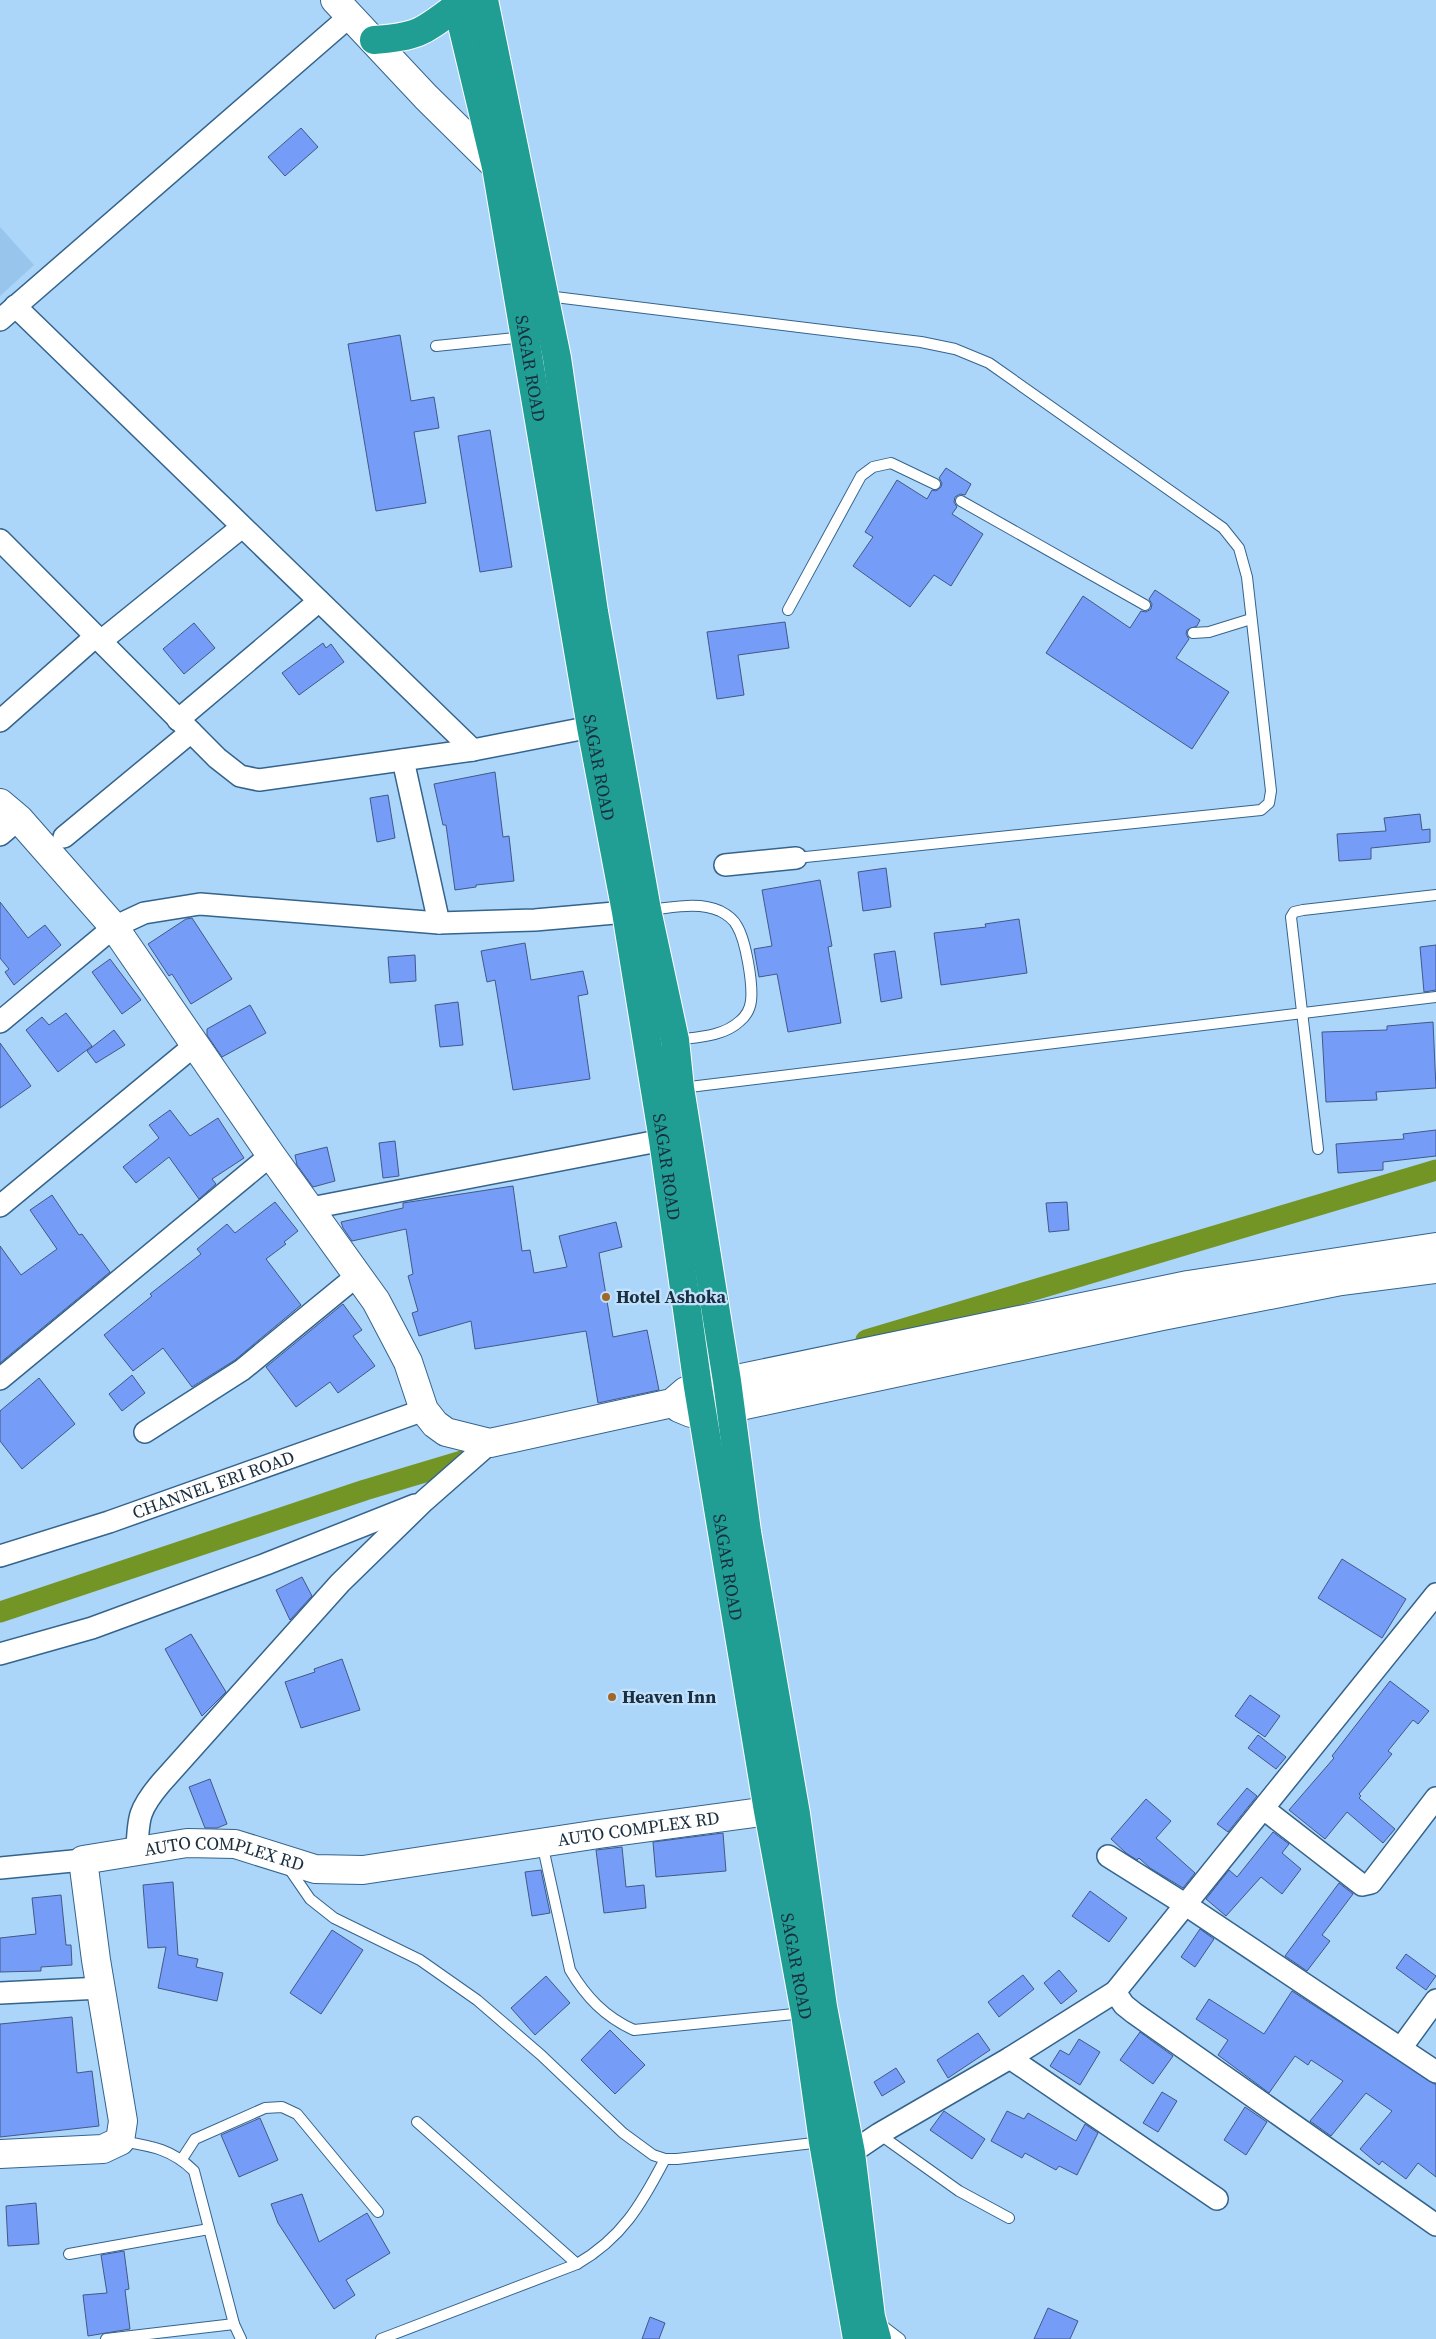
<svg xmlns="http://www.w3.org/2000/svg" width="1436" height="2339" font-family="'Source Serif 4',serif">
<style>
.built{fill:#98c5ec}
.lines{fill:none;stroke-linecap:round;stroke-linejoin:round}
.canal{stroke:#739526;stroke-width:21}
.building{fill:#759df8;stroke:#425888}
.lane-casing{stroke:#34648c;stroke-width:12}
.street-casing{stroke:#34648c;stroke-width:24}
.secondary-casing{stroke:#34648c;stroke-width:30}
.highway-casing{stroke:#fff;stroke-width:30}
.lane{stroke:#fff;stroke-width:10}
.street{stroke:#fff;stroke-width:21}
.secondary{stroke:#fff;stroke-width:28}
.highway{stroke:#209e93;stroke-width:28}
.poi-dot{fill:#a16726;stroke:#c2e1fd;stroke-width:2}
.labels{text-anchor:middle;stroke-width:4.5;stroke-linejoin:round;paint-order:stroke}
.street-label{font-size:18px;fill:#192e3f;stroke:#c2e1fd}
.poi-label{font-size:18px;font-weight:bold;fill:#192e3f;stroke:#c2e1fd;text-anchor:start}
</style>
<rect width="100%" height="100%" fill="#acd5fa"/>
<polygon class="built" points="0,227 34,265 0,296"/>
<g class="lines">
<g class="canal">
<polyline points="866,1340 1436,1170"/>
<polyline points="0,1612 365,1490 475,1457"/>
</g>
</g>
<g class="building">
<polygon points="301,128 318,147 285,176 268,157"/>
<polygon points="400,335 411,401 434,397 439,428 414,432 426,503 376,511 348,344"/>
<polygon points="490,430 512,567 480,572 458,436"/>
<polygon points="946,468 971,484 965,495 960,494 955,497 954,502 957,507 952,514 983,534 951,586 934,575 910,607 853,566 873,537 865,532 897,480 927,499 932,490 936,491 941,487 942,483 939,478"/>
<polygon points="1155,590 1200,620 1197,626 1187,630 1186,634 1189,639 1176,658 1229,692 1192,749 1046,653 1083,596 1130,628 1141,611 1146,612 1151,609 1152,604 1149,599"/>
<polygon points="785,622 789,648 738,655 744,695 717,699 707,632"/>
<polygon points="194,623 215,648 184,674 163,649"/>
<polygon points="323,643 326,648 331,644 344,662 299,695 282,673"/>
<polygon points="495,772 503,837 509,836 514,881 476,885 476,887 455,890 446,825 443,825 434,784"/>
<polygon points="388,795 395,838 377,842 370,798"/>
<polygon points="1420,814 1422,830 1430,829 1430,842 1371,848 1371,859 1339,861 1337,834 1386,831 1384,818"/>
<polygon points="886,868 891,907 863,911 858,872"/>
<polygon points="820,880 832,946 828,947 841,1023 788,1032 777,974 759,977 754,949 772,946 762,890"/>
<polygon points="0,902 28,938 45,925 61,945 14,985 5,972 9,969 0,958"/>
<polygon points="192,918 232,979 191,1004 172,974 169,976 148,944 186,919"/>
<polygon points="1019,919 1027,973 941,985 934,933 986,927 985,924"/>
<polygon points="525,943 531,980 583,971 588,994 578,996 590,1079 513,1090 495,980 487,982 481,951"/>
<polygon points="1436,945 1436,990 1424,992 1420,947"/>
<polygon points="895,951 902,998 881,1002 874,954"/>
<polygon points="415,955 416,981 390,983 388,957"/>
<polygon points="110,959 141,1000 122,1014 92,972"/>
<polygon points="458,1002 463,1045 440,1047 435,1005"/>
<polygon points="250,1005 266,1033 222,1057 207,1035 207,1029"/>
<polygon points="66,1013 92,1046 58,1072 26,1030 42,1017 49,1025"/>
<polygon points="1433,1022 1436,1088 1376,1092 1377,1100 1326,1102 1322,1032 1387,1030 1387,1026"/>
<polygon points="114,1030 125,1045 96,1063 87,1051"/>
<polygon points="0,1043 31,1086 0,1108"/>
<polygon points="170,1110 190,1136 218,1118 244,1158 212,1179 216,1184 199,1199 169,1157 136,1183 123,1167 159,1138 149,1125"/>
<polygon points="1436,1130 1436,1156 1383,1162 1383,1170 1338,1173 1336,1144 1404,1139 1403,1134"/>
<polygon points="395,1141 399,1176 383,1178 379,1143"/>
<polygon points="327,1147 335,1181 313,1187 297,1165 295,1155"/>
<polygon points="513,1186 522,1251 530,1250 534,1273 567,1267 559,1236 616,1222 622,1247 599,1253 613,1337 647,1330 659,1390 598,1403 586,1331 475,1349 471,1321 419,1336 412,1313 418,1311 408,1276 413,1274 406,1229 352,1241 343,1228 341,1222 403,1208 403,1203"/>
<polygon points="52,1195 79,1235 82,1234 110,1272 0,1363 0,1246 21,1275 57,1249 30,1210"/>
<polygon points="275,1202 298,1231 284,1242 286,1244 266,1259 301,1305 235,1360 192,1387 163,1348 133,1371 104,1335 152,1296 150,1294 201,1254 197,1249 227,1224 235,1233"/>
<polygon points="1067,1202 1069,1230 1049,1232 1046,1203"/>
<polygon points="343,1304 362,1330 353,1336 375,1366 338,1393 330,1382 296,1407 266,1367"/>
<polygon points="132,1375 145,1393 122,1411 109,1394"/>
<polygon points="39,1378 75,1424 22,1469 0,1441 0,1411"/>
<polygon points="1342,1559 1406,1599 1382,1638 1318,1598"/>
<polygon points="302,1577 312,1596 290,1620 276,1590"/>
<polygon points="191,1634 226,1692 202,1716 165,1649"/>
<polygon points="342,1659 360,1710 301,1728 285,1682 315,1672 314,1669"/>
<polygon points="1390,1681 1429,1711 1418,1724 1413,1720 1388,1751 1392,1754 1359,1794 1361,1796 1359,1798 1395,1829 1383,1843 1347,1812 1325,1839 1289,1810 1334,1758 1332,1756"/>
<polygon points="1250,1695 1280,1716 1265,1737 1235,1716"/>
<polygon points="1258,1735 1286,1757 1276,1769 1248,1748"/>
<polygon points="210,1779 227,1824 217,1828 205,1828 189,1787"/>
<polygon points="1247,1788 1257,1796 1228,1832 1217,1824"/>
<polygon points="1146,1799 1171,1821 1156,1838 1195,1873 1183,1888 1150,1868 1139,1858 1137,1860 1126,1853 1111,1839"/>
<polygon points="1273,1832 1289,1844 1282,1853 1301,1869 1282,1894 1261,1877 1226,1916 1206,1899 1229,1870 1237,1877"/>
<polygon points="723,1833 726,1871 656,1877 653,1842"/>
<polygon points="622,1847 626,1887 644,1885 646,1908 604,1913 596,1850"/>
<polygon points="541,1870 550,1913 532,1916 525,1872"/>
<polygon points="173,1882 178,1955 198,1959 196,1967 223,1973 217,2001 158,1988 166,1947 148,1948 143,1885"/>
<polygon points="1339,1883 1353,1894 1322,1935 1330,1941 1307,1971 1285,1956"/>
<polygon points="1090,1891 1127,1918 1109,1942 1072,1916"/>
<polygon points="61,1895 66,1945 71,1945 72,1965 41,1967 41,1971 0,1972 0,1938 36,1934 32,1898"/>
<polygon points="1200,1929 1214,1939 1195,1967 1181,1957"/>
<polygon points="332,1930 363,1950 321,2014 290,1993"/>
<polygon points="1406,1954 1436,1976 1426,1990 1396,1968"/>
<polygon points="1059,1970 1077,1991 1061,2004 1044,1983"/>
<polygon points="1023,1975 1034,1989 999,2017 988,2002"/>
<polygon points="546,1976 570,2003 535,2035 511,2008"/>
<polygon points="1292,1991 1436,2085 1436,2177 1418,2163 1406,2179 1382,2161 1379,2165 1360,2149 1392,2111 1366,2093 1331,2136 1310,2121 1343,2081 1311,2060 1308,2065 1295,2056 1269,2093 1218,2055 1228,2040 1196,2019 1209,1999 1264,2034"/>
<polygon points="72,2017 77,2073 92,2071 99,2126 0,2137 0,2024"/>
<polygon points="610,2030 645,2065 615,2094 581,2060"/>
<polygon points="1140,2032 1173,2056 1153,2084 1120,2060"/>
<polygon points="978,2033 990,2050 948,2078 937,2060"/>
<polygon points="1079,2039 1100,2052 1080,2085 1050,2066 1060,2050 1069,2055"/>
<polygon points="896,2068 905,2082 882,2096 874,2082"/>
<polygon points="1162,2092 1177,2101 1158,2132 1143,2123"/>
<polygon points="1245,2107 1267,2122 1246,2155 1224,2140"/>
<polygon points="944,2111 985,2139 972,2159 930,2130"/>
<polygon points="1007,2111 1024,2119 1028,2113 1076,2141 1085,2124 1098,2133 1077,2175 1059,2166 1056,2170 1025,2153 1022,2158 991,2141"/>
<polygon points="260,2118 278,2160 239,2177 221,2135"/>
<polygon points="302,2194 319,2242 367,2213 390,2253 346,2280 355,2295 334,2309 278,2223 271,2204"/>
<polygon points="36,2203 39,2244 8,2246 6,2206"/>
<polygon points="124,2251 129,2289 125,2290 130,2329 88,2336 83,2295 107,2293 101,2255"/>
<polygon points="1048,2308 1078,2321 1070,2339 1034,2339"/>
<polygon points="650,2317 665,2323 659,2339 642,2339"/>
</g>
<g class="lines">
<g class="lane-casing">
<g id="lane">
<polyline points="547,296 921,342 955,349 989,363 1223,528 1239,548 1247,577 1271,791 1269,803 1261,810 796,858"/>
<polyline points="436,346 525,337"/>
<polyline points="961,501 1145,605"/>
<polyline points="788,610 861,476 873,467 891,463 935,484"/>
<polyline points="1193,633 1209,632 1251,619"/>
<path d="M648 910C671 908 698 901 720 911 726 914 734 920 737 926 746 941 753 984 751 1001 750 1009 746 1016 740 1021 723 1037 697 1037 675 1040"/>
<polyline points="681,1088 1436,997"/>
<polyline points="1318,1149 1291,917 1294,912 1303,910 1436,895"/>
<path d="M542 1843 570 1970C586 1997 605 2017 634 2030L804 2013"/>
<polyline points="288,1867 310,1899 334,1918 420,1960 477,2000 541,2055 623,2133 653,2155 665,2159 677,2159 822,2142"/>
<polyline points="417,2122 577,2264"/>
<polyline points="879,2134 959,2191 1009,2218"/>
<path d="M121 2141C151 2146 172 2149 194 2171L234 2324 241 2339"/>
<polyline points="182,2159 195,2139 265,2108 282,2107 297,2114 378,2212"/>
<polyline points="69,2254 209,2229"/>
<polyline points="879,2323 900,2339"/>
<polyline points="106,2339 234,2324"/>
<path d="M381 2339 577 2264C622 2238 641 2205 665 2159"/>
</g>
</g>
<g class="street-casing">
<g id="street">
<polyline points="15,306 473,750"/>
<polyline points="0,320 350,16"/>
<polyline points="0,540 217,758 240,776 259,780 473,750 591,727"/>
<polyline points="101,641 242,527"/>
<polyline points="178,720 319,601"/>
<polyline points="0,721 96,636"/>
<polyline points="403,760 439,923"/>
<polyline points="0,835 19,819"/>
<polyline points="64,837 191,732"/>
<polyline points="725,865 796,858"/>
<polyline points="0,1022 114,927 144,913 200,904 439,923 535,920 626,912"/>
<polyline points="0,1206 195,1045"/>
<polyline points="311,1208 663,1140"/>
<polyline points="0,1379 271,1155"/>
<polyline points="145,1432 242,1370 358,1275"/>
<path id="s1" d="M0 1556 109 1522 424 1410"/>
<polyline points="0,1654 92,1628 266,1564 415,1505"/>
<polyline points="1264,1809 1362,1885 1371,1883 1436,1798"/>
<path d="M137 1851C138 1817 139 1809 161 1783L340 1583 424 1501 490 1443"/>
<polyline points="1108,1856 1186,1905 1436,2072"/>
<polyline points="0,1868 83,1860"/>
<polyline points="1115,1992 1124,2005 1134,2013 1436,2225"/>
<polyline points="0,1993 101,1988"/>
<polyline points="1401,2048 1436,2000"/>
<polyline points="1010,2058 1217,2199"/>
<polyline points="851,2153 879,2134 1010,2058 1115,1992 1436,1594"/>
</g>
</g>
<g class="secondary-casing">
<g id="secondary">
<polyline points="335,0 426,97 504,174"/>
<polyline points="0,803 19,819 114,927 271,1155 376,1301 408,1362 424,1410 435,1424 446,1432 490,1443 672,1403 686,1391 698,1387 1188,1285 1436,1247"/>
<polyline points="679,1408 691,1413 731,1408 1162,1316 1341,1281 1436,1269"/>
<path id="s2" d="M0 2154 103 2149 120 2141 123 2121 96 1960 83 1860 187 1843 235 1844 315 1869 363 1870 599 1834 768 1811"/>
</g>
</g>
<g class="highway-casing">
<g id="highway">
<path id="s3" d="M456 0 496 167 591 727 626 912 663 1140 698 1387 768 1811 805 2013 823 2142 857 2339"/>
<polyline points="484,0 557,358 594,612 647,910 675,1040 680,1088 727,1381 747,1532 796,1814 823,2007 851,2153 871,2317 877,2339"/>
<path d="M374 40C418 37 423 32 457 6"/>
</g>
</g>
<use href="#lane" class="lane"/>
<use href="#street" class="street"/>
<use href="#secondary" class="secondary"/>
<use href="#highway" class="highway"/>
</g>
<g class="poi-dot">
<circle cx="606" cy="1297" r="5"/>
<circle cx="612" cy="1697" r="5"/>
</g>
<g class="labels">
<g class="street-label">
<text dy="6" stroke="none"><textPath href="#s3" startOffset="376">SAGAR ROAD</textPath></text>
<text dy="6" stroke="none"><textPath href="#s3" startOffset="781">SAGAR ROAD</textPath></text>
<text dy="6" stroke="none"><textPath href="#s3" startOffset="1186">SAGAR ROAD</textPath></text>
<text dy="6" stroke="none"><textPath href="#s1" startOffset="225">CHANNEL ERI ROAD</textPath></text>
<text dy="6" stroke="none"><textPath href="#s3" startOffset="1591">SAGAR ROAD</textPath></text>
<text dy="6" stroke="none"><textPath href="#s2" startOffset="970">AUTO COMPLEX RD</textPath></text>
<text dy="6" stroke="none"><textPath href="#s2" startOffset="550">AUTO COMPLEX RD</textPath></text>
<text dy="6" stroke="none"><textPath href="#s3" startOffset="1996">SAGAR ROAD</textPath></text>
</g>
<g class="poi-label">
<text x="616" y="1303">Hotel Ashoka</text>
<text x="622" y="1703">Heaven Inn</text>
</g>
</g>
</svg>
